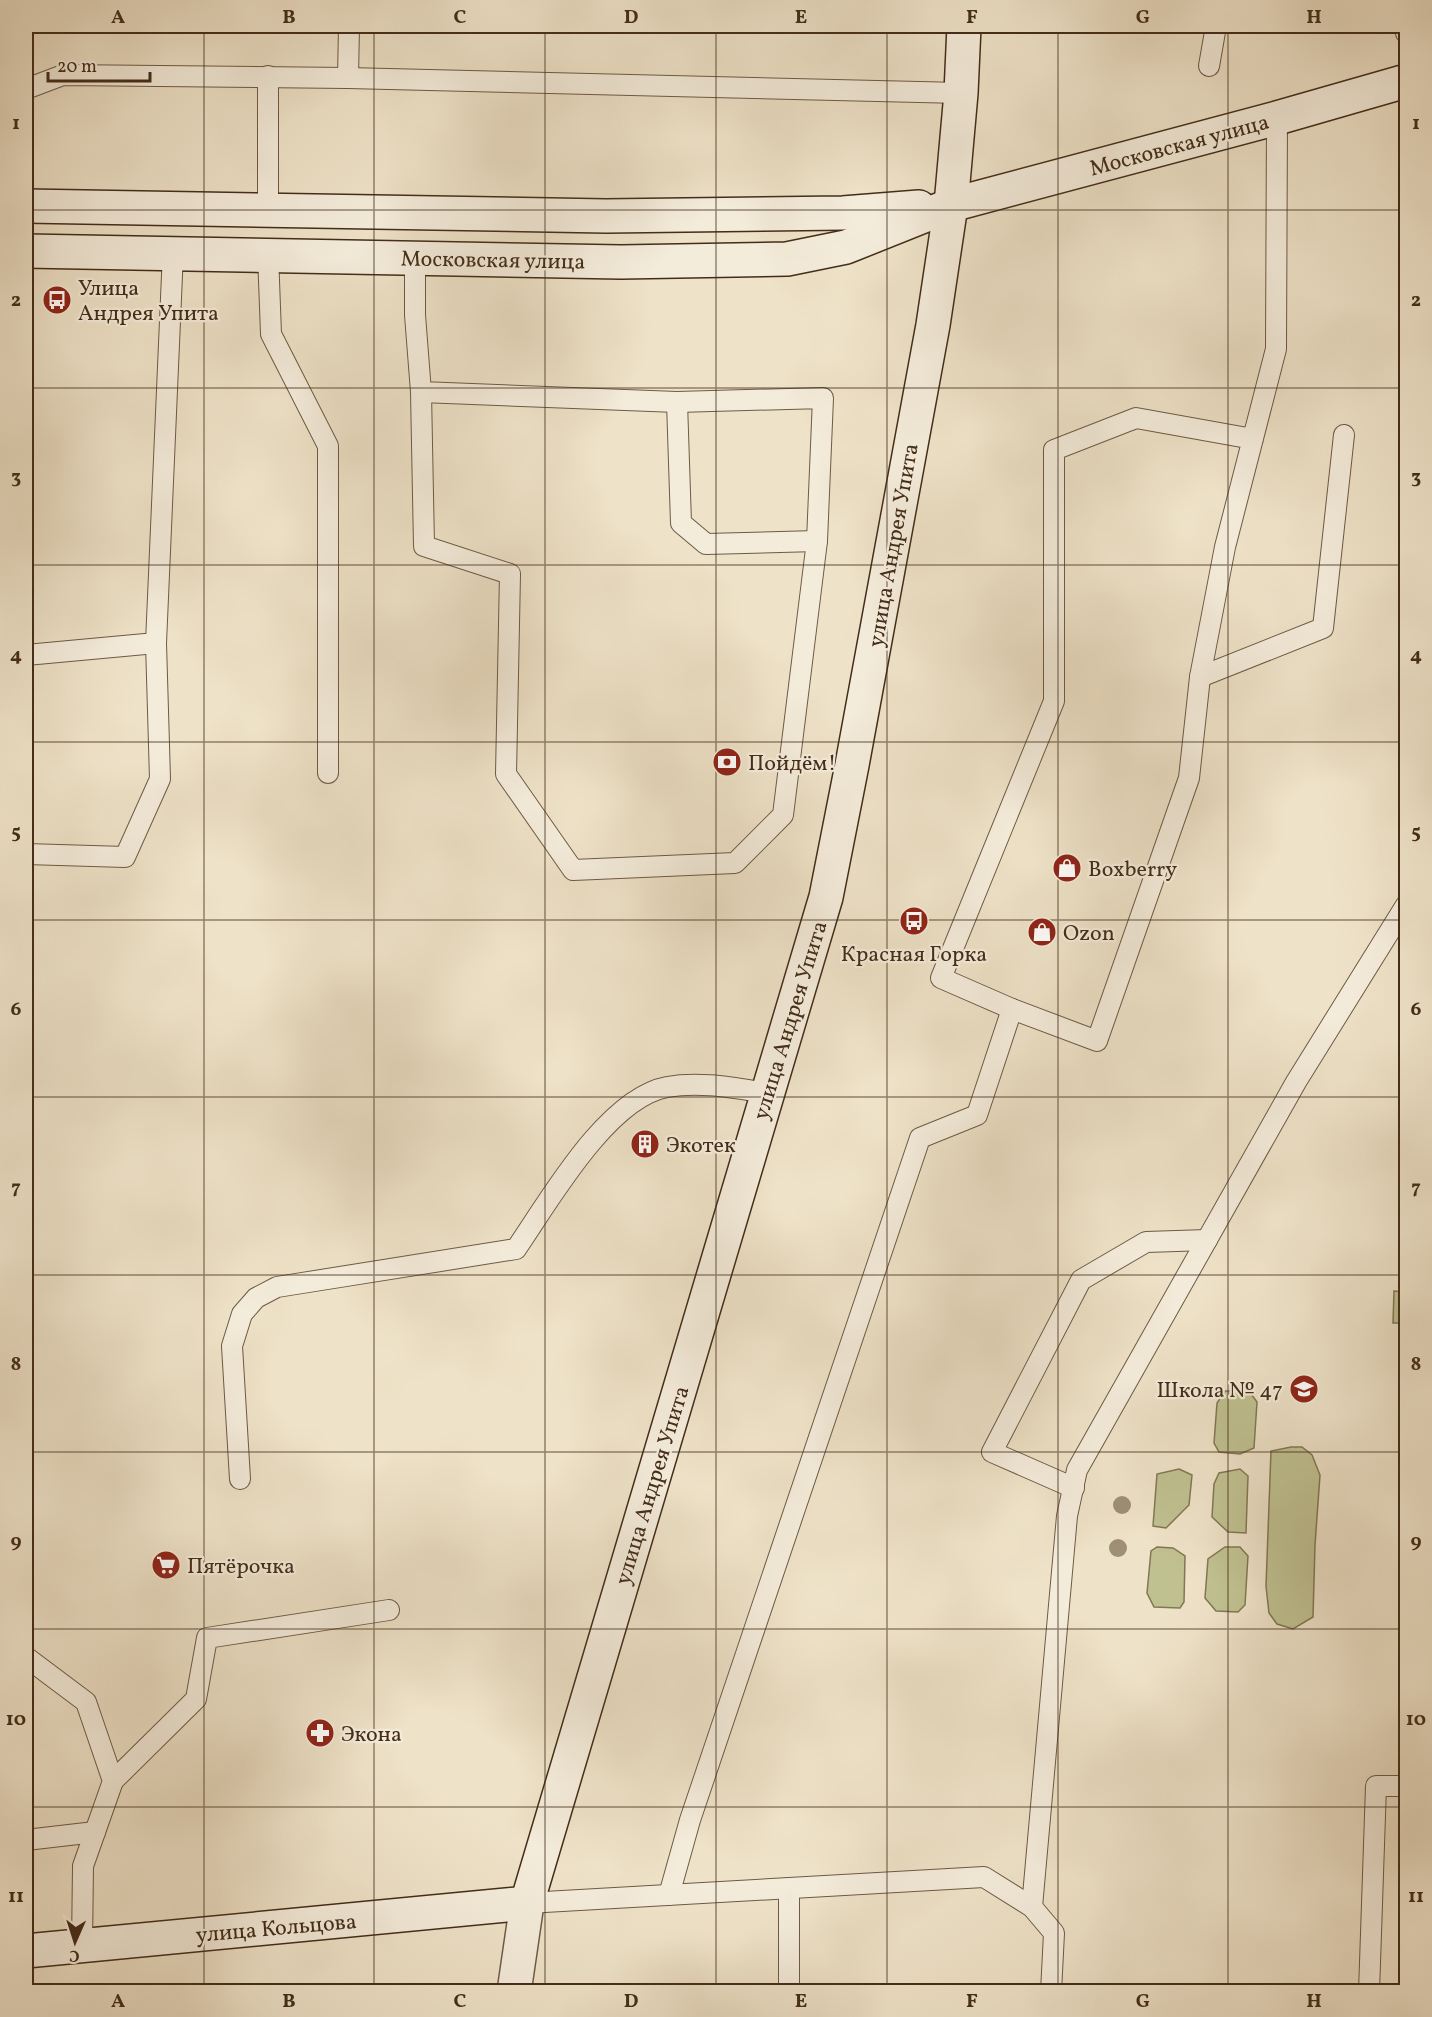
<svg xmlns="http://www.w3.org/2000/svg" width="1432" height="2017" font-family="Vollkorn,serif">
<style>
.green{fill:#c0c191;stroke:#827755;stroke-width:1.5}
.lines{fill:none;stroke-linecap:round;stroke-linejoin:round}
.service-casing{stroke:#6e5a45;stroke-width:22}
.minor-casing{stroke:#6e5a45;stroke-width:36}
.secondary-casing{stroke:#432d19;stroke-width:36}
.service{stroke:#f4ecdb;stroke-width:20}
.minor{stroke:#f4ecdb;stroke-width:33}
.secondary{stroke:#f4ecdb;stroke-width:33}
.tree{fill:#9e8f75}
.grid{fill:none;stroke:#432d19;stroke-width:1.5;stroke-opacity:0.55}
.labels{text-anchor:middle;stroke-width:4.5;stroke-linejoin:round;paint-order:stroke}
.street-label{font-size:22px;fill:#432d19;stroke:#f4ecdb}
.poi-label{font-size:22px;fill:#432d19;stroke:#f4ecdb;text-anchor:start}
.neatline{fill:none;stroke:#432d19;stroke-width:2}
.grid-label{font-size:20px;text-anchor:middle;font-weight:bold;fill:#432d19}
</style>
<rect width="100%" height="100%" fill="#eee2c8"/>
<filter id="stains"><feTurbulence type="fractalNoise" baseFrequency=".00333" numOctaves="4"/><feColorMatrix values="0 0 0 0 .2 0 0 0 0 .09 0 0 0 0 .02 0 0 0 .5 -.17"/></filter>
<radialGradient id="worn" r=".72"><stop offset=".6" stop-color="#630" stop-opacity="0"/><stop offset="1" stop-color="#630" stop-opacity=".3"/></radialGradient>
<g class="green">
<polygon points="1394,1291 1406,1292 1406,1323 1393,1323"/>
<polygon points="1225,1391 1249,1391 1257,1402 1254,1448 1240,1454 1219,1452 1214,1443 1217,1403"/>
<polygon points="1291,1447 1302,1447 1312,1455 1320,1475 1315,1545 1313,1617 1293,1629 1277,1624 1269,1613 1266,1586 1271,1451"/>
<polygon points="1179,1469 1192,1475 1189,1505 1166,1528 1153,1526 1157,1474"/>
<polygon points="1240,1469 1248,1476 1246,1533 1228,1532 1212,1517 1214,1484 1219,1473"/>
<polygon points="1157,1547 1173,1548 1185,1556 1184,1602 1180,1608 1154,1607 1147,1593 1151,1551"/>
<polygon points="1225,1547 1240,1547 1248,1556 1245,1605 1238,1612 1216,1611 1205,1598 1208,1559"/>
</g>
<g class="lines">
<g class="service-casing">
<g id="service">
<polyline points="1405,26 1406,33"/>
<polyline points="1209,66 1216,26"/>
<polyline points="348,78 349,26"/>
<polyline points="26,89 63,75 348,78 961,93"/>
<polyline points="268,209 268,76"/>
<polyline points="268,254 271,334 328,446 328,773"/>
<polyline points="415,257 415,315 421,392 424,546 510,574 506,774 573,870 735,863 783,815 817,541 823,398 677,402 421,392"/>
<polyline points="677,402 681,523 706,544 817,541"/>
<polyline points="1253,439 1136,418 1054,450 1054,701 941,978 1012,1009 1097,1041 1189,778 1200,677 1225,547 1276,349 1277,118"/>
<polyline points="26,655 156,643 173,252"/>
<polyline points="1200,677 1323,628 1344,435"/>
<polyline points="26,854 125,857 160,779 156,643"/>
<path d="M240 1479 232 1346 242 1314 256 1298 277 1287 516 1249C549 1201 607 1098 667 1087 700 1081 734 1088 767 1093"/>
<polyline points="1074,1488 992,1452 1081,1280 1146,1242 1207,1240"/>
<polyline points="26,1657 86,1702 113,1781 83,1866 82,1946"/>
<polyline points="113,1781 196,1699 207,1638 389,1610"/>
<polyline points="26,1840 95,1832"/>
<polyline points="669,1895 690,1820 920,1138 977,1115 1012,1009"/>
<polyline points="527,1903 984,1877 1032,1907 1054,1933 1051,1992"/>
<polyline points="1032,1907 1067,1516 1077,1470 1296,1082 1406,905"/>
<polyline points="789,1992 789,1888"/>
<polyline points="1369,1992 1376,1786 1406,1786"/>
</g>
</g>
<g class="minor-casing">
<polyline id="minor" points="514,1992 527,1903"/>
</g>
<g class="secondary-casing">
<g id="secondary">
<polyline points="26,206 606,216 843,213 919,207"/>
<polyline points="26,251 621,262 787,259 846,247 951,205 1277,118 1406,81"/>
<polyline points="26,1951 527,1903 826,897 852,765 933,325 951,205 961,93 964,26"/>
</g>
</g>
<use href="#service" class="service"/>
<use href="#minor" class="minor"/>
<use href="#secondary" class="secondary"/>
</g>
<g class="tree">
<circle cx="1122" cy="1505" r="9"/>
<circle cx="1118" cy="1548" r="9"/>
</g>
<path class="grid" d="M204 26V1992M374 26V1992M545 26V1992M716 26V1992M887 26V1992M1058 26V1992M1228 26V1992M26 210H1406M26 388H1406M26 565H1406M26 742H1406M26 920H1406M26 1097H1406M26 1275H1406M26 1452H1406M26 1629H1406M26 1807H1406"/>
<defs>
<g id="bus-disc" transform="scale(1.5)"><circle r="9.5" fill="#8f2418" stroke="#f4ecdb"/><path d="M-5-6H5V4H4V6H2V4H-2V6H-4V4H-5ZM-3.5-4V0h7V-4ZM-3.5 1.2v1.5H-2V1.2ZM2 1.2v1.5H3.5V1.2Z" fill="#fff"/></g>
<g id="bank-disc" transform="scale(1.5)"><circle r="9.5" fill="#8f2418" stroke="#f4ecdb"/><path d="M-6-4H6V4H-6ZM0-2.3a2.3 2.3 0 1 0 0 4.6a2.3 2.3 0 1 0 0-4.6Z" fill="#fff"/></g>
<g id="shop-disc" transform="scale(1.5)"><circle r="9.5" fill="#8f2418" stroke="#f4ecdb"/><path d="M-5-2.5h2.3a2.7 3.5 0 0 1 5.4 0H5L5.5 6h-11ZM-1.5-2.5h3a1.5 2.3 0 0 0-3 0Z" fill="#fff"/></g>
<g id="building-disc" transform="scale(1.5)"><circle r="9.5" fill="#8f2418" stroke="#f4ecdb"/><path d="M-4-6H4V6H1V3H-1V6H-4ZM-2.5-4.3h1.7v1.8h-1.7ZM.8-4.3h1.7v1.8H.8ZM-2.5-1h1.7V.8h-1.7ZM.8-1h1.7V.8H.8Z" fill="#fff"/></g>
<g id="school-disc" transform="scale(1.5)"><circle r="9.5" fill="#8f2418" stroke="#f4ecdb"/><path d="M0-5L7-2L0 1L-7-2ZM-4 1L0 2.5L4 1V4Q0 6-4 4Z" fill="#fff"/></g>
<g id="supermarket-disc" transform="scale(1.5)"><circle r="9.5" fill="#8f2418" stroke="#f4ecdb"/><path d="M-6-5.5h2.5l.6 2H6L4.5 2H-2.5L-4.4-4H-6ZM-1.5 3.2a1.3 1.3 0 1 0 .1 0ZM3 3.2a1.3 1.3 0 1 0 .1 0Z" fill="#fff"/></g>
<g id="pharmacy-disc" transform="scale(1.5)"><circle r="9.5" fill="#8f2418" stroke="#f4ecdb"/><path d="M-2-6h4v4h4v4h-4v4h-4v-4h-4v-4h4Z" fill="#fff"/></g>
</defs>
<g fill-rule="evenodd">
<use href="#bus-disc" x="57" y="300"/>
<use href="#bank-disc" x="727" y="762"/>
<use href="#shop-disc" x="1067" y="868"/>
<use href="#bus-disc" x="914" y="921"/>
<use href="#shop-disc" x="1042" y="932"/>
<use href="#building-disc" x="645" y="1144"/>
<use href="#school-disc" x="1304" y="1389"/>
<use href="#supermarket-disc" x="166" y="1565"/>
<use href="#pharmacy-disc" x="320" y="1733"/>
</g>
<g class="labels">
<g class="street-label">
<text transform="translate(1179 144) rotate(-15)" y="8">Московская улица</text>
<text transform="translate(493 259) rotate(1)" y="8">Московская улица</text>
<text transform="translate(892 545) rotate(-80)" y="8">улица Андрея Упита</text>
<text transform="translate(789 1020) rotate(-73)" y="8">улица Андрея Упита</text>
<text transform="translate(651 1485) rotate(-73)" y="8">улица Андрея Упита</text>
<text transform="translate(276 1927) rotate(-5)" y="8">улица Кольцова</text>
</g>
<g class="poi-label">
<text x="78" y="295">Улица<tspan x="78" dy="25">Андрея Упита</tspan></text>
<text x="748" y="770">Пойдём!</text>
<text x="1088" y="876">Boxberry</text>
<text x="1063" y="940">Ozon</text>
<text x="914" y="961" text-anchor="middle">Красная Горка</text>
<text x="666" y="1152">Экотек</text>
<text x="1283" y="1397" text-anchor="end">Школа № 47</text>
<text x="187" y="1573">Пятёрочка</text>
<text x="341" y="1741">Экона</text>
</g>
</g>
<rect width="1432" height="2017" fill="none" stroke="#eee2c8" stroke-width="66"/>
<g transform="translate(75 1942) rotate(183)" stroke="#f4ecdb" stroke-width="4.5" paint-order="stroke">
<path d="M0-4.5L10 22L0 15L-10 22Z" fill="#432d19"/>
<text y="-9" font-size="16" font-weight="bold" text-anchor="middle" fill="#432d19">С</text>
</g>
<path d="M48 72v9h102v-9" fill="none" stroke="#432d19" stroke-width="3"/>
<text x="57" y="72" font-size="18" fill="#432d19" stroke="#f4ecdb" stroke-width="4.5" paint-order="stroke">20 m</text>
<rect x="33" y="33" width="1366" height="1951" class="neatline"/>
<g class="grid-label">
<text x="118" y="23">A</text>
<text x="289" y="23">B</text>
<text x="460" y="23">C</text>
<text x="631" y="23">D</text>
<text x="801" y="23">E</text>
<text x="972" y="23">F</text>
<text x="1143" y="23">G</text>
<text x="1314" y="23">H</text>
<text x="16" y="129">1</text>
<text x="1416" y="129">1</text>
<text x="16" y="306">2</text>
<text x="1416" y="306">2</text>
<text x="16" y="483">3</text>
<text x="1416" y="483">3</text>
<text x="16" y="661">4</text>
<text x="1416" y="661">4</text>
<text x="16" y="838">5</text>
<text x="1416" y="838">5</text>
<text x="16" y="1015">6</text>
<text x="1416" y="1015">6</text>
<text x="16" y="1193">7</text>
<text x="1416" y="1193">7</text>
<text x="16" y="1370">8</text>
<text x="1416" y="1370">8</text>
<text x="16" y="1547">9</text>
<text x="1416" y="1547">9</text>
<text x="16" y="1725">10</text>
<text x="1416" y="1725">10</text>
<text x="16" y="1902">11</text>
<text x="1416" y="1902">11</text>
<text x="118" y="2007">A</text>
<text x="289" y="2007">B</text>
<text x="460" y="2007">C</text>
<text x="631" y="2007">D</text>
<text x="801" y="2007">E</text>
<text x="972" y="2007">F</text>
<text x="1143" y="2007">G</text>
<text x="1314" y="2007">H</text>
</g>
<rect width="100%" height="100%" filter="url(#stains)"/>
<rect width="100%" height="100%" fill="url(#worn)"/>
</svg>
